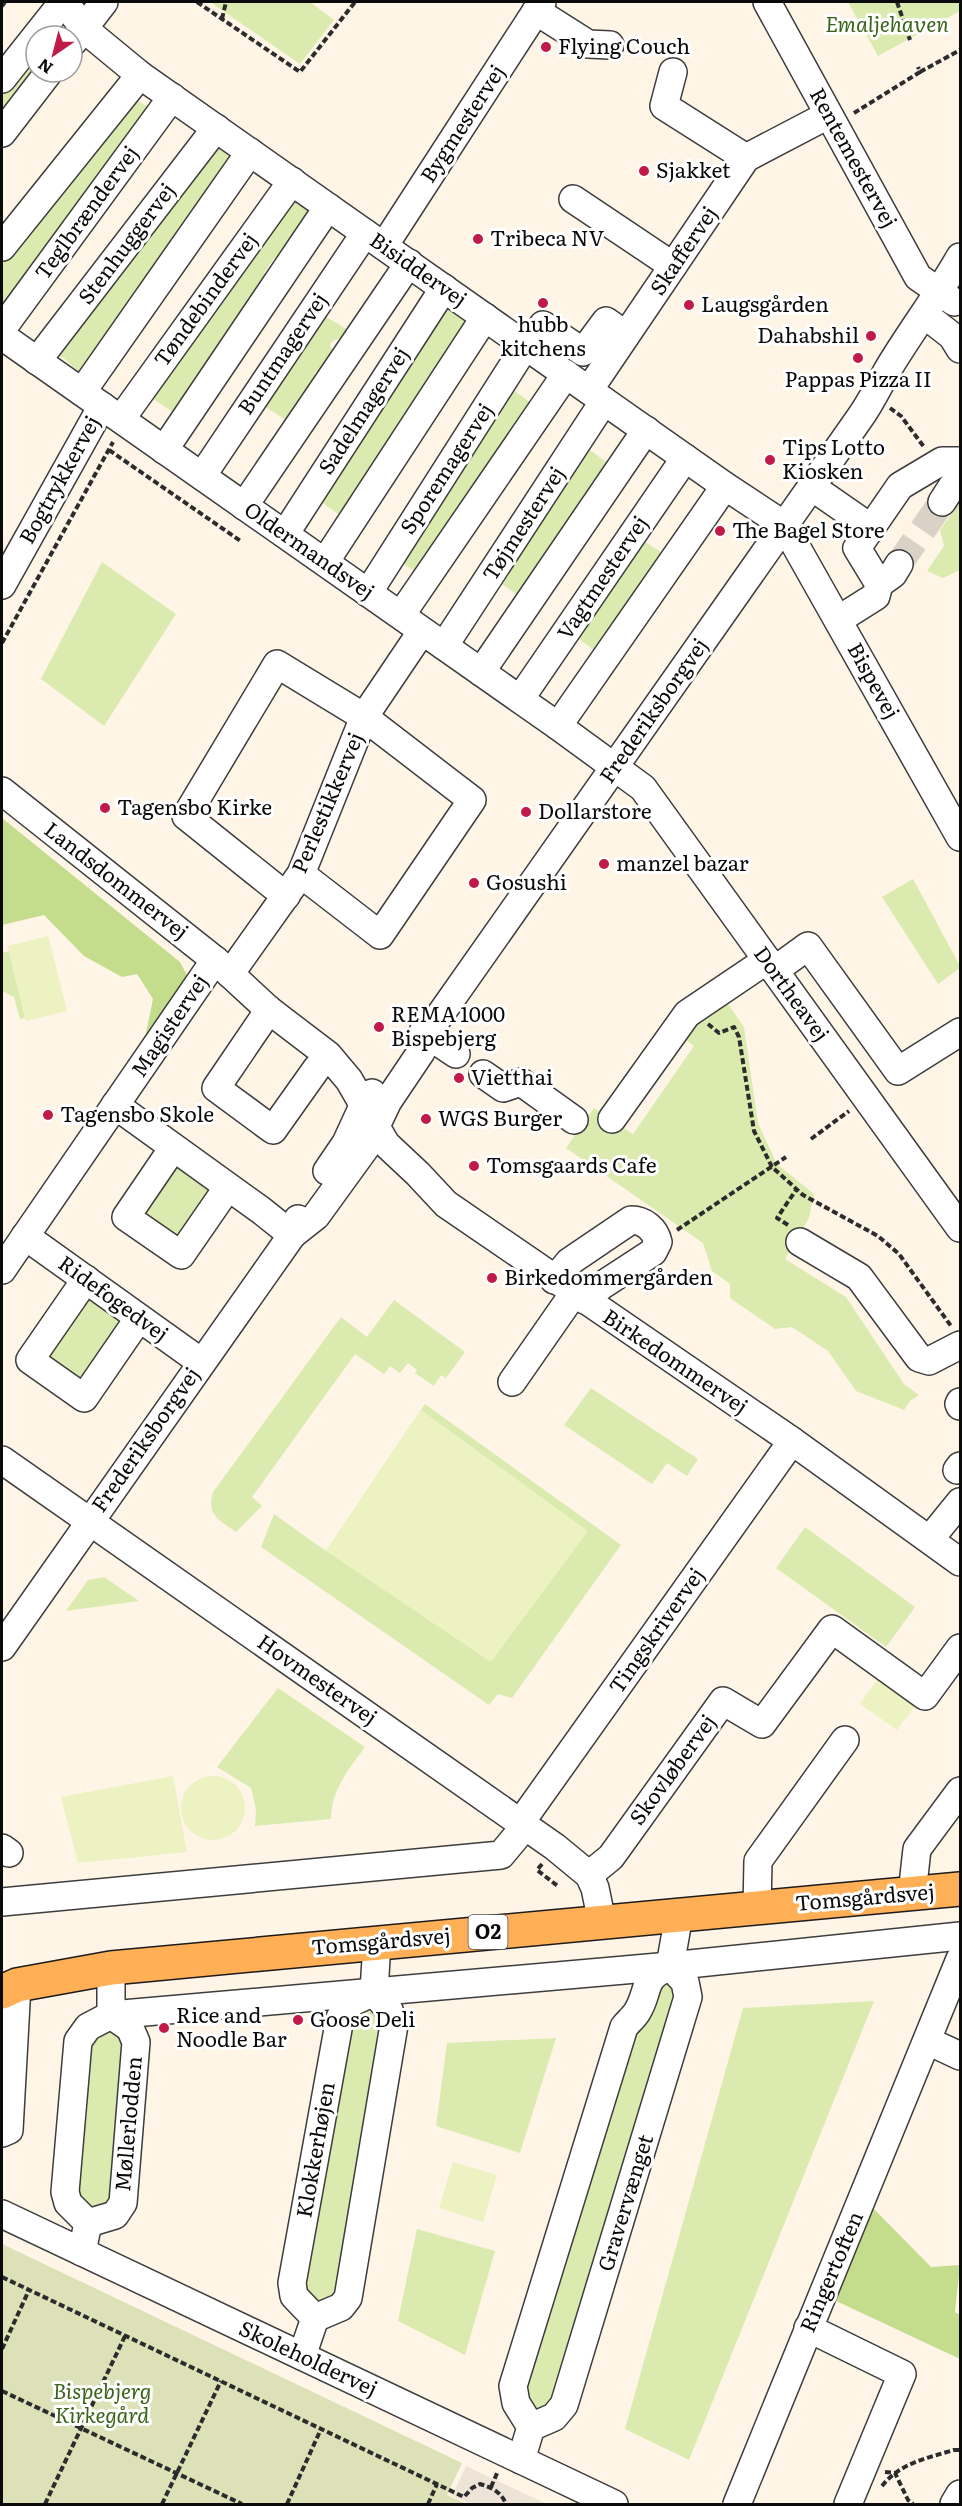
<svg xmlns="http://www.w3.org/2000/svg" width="962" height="2506" font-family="Literata,serif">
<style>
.green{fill:#dbebaf}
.forest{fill:#c3dd8d}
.cemetery{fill:#dde1b8}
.pitch{fill:#ecf2c1}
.plaza{fill:#eee3d7}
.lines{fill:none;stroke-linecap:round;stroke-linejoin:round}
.minor-tunnel{stroke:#dad2c6;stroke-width:27;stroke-dasharray:27 14;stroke-linecap:butt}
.minor-casing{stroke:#3d3d3d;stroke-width:30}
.major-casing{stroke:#1b1b1b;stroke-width:36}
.path{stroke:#2c2c2c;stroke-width:4;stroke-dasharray:6 3;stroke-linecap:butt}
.minor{stroke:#fff;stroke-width:27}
.major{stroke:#ffb057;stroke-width:33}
.poi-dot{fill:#c11a48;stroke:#fff;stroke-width:2}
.labels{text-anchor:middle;stroke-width:6;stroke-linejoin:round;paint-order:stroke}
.shield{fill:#fff;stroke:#545454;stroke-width:1.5}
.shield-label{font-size:20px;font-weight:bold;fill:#0a0a0a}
.park-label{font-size:21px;font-style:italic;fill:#396417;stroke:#fff}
.poi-label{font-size:21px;fill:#0a0a0a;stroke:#fff;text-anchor:start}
.street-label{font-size:21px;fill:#0a0a0a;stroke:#fff}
</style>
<rect width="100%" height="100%" fill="#fff5e7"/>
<g class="green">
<polygon points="210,2 310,2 334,20 300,64"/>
<polygon points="848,2 960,2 960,11 878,56"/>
<polygon points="36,45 36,71 2,115 2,88"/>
<polygon points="129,96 152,109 2,312 2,255"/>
<polygon points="212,140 235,156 81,374 55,350"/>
<polygon points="288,195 313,213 280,262 274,258 264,273 270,278 209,368 204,365 194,380 199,385 178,416 149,396 171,364 176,367 187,351 183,348"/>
<polygon points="441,302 471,323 344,518 320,501"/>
<polygon points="315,310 353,333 333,341 330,344 333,353 325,369 315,372 314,383 304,401 295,404 294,425 259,403 275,395 274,383 287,365 296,363 298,360 296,351 305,337 315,335 317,331"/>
<polygon points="507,386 533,404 422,576 396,559"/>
<polygon points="582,444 610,465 522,598 493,578"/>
<polygon points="960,502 960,570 943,578 927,571 944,546 940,530"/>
<polygon points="636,536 664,554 597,652 571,634"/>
<polygon points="102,562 176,614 104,726 41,679"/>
<polygon points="913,879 960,966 960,968 938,984 882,897"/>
<polygon points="9,951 25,1018 20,1019 14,997 2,991 2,953"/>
<polygon points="724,998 744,1027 758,1123 777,1164 814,1194 809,1218 785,1259 846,1297 904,1384 919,1395 910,1401 904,1410 856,1391 828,1351 792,1327 775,1329 730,1298 730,1284 712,1271 703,1243 566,1148 594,1108 633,1134 694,1046 679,1035"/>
<polygon points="174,1158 220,1190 180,1249 133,1217"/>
<polygon points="88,1291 130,1321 80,1391 38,1362"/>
<path d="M394 1300 465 1352 446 1378 441 1375 434 1386 415 1373 417 1370 408 1363 400 1373 390 1366 384 1374 355 1354 252 1497 262 1506 236 1532C219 1520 206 1515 213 1492L341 1317 367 1337Z"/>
<polygon points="591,1388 698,1459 687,1476 667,1463 652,1484 564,1425"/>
<polygon points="425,1404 621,1545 512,1698 498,1694 489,1705 261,1547 274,1514 326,1551"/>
<polygon points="805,1527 915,1607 886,1647 776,1568"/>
<polygon points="104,1577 139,1601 66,1611 88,1580"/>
<path d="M278 1688 365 1747C349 1769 331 1790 331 1819L255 1826 256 1809 251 1788 217 1767Z"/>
<polygon points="667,1972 677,1989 560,2398 536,2413 522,2387 629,2035"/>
<polygon points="874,2001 689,2460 625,2429 743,2008"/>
<polygon points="371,2002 385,2029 336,2299 319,2308 300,2284 347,2024"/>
<polygon points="111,2028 122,2034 127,2046 113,2200 93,2213 77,2197 87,2047 95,2036"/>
<polygon points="556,2038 520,2153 436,2126 447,2043"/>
<polygon points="417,2229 495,2251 465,2355 398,2321"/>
</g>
<g class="forest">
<polygon points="2,818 180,962 188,977 145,1038 153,999 137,974 122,977 84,956 44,915 2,925"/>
<polygon points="873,2208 931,2267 960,2265 955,2312 960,2315 960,2359 834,2300"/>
</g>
<polygon class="cemetery" points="2,2244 462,2463 447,2495 467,2504 2,2504"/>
<g class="pitch">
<polygon points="48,936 67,1011 26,1021 8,946"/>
<polygon points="421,1410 588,1531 491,1662 326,1551"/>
<polygon points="877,1680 915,1706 897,1730 860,1704"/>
<polygon points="173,1776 187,1852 78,1863 61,1797"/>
<circle cx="213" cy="1808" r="32"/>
<polygon points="453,2162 497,2175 483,2222 439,2208"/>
</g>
<polygon class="plaza" points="466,2466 547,2504 471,2504 452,2496"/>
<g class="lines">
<polyline class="minor-tunnel" points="899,564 942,502"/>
<g class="minor-casing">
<g id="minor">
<polyline points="65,2 83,28 140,75 725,486 784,525 960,837"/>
<polyline points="767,2 918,277 954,302"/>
<polyline points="536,11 588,44 610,45"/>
<polyline points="73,42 104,2"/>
<polyline points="673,72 664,106 746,158"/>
<polyline points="2,79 63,2"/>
<polyline points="2,133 49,72"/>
<polyline points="573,199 673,266"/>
<polyline points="384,246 542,2"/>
<polyline points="2,247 140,75"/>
<polyline points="925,315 952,336 960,349"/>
<polyline points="543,325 583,352 606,321 626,335"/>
<polyline points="2,329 172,97"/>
<polyline points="2,336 558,726 643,788 960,1228"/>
<polyline points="37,361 216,128"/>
<polyline points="589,390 746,158 828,115"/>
<polyline points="82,392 250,152"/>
<polyline points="121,419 292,181"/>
<polyline points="164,450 328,207"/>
<polyline points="202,476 365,233"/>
<polyline points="812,487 871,528 900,486 942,461 960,461"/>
<polyline points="942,502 960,474"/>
<polyline points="244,506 409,263"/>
<polyline points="285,534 444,288"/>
<polyline points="325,562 485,317"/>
<polyline points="879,584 893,574 899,564"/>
<polyline points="2,585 102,406"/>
<polyline points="368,593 526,345"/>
<polyline points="401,615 566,374"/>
<polyline points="838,620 876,596 879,584 857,548 871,528"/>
<polyline points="444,646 604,401"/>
<polyline points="481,672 646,430"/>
<polyline points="520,699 685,458"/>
<polyline points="558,726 725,486"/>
<polyline points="2,791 215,960 269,1010 328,1055 349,1080 386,1144 418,1174 446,1204 792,1441 960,1562"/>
<polyline points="286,896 186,816 277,664 364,717 472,800 380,935 301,874"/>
<polyline points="775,970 808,946 898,1071 960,1032"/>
<polyline points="230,974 301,874 364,717 422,631"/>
<polyline points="269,1010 216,1088 273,1130 317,1068"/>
<polyline points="423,1032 456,1054"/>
<polyline points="483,1074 503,1088 521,1082 574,1120"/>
<polyline points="115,1105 262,1211 292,1235"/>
<polyline points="612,1119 687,1014 767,960"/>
<polyline points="173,1148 126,1217 181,1255 228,1187"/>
<polyline points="327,1171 346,1143 364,1104 372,1093"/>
<path d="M292 1235 316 1216 366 1147 388 1101 421 1052 433 1025 859 419C870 404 878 387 887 371 910 332 938 296 960 257"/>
<polyline points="25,1236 201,1362"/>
<polyline points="800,1242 859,1277 919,1358 929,1361 960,1345"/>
<polyline points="2,1270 215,960"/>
<polyline points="86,1279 30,1360 84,1398 139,1318"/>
<path d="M554 1280 569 1262 631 1220C644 1220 655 1229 658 1242L653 1252 601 1286 585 1300"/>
<polyline points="512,1382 574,1293"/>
<polyline points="960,1402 959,1404 960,1406"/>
<polyline points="2,1460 555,1847 589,1875 595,1888 602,1922"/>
<polyline points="957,1470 960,1466"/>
<polyline points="930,1539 960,1502"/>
<polyline points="2,1647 292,1235 298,1219"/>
<polyline points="521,1822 792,1441"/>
<polyline points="2,1848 9,1853"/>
<polyline points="589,1875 611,1857 723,1701 762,1724 832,1629 925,1696 960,1648"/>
<polyline points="912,1894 917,1849 960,1791"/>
<polyline points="2,1902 501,1855 526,1825"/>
<polyline points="757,1908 758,1861 845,1740"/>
<polyline points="111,2015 670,1966 960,1936"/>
<polyline points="928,2041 960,2056"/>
<polyline points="2,2133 9,2130 17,1985"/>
<polyline points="2,2214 614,2504"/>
<polyline points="88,2223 115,2215 123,2203 136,2042 130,2028 111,2015"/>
<polyline points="82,2252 88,2223 68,2203 65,2192 78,2041 88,2027 111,2015 111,1968"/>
<polyline points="315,2318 341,2307 348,2298 394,2025 389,2010 374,1992"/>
<polyline points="808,2328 902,2374 848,2504"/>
<polyline points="302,2356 315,2318 294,2296 292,2283 340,2018 348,2004 374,1992 377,1942"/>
<polyline points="531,2427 554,2417 564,2405 688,1997 685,1982 670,1966"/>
<path d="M521 2460 531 2427 516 2403 513 2386 624 2027C628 2022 634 2017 637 2012 651 1989 640 1979 670 1966L679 1915"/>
<polyline points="737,2504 960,1959"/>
<polyline points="954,2504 960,2494"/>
</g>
</g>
<g class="major-casing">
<polyline id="major" points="2,1992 17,1985 111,1968 960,1889"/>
</g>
<g class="path">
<polyline points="197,2 300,72 355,2"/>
<polyline points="897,2 910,40"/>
<polyline points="2,6 5,2"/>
<polyline points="222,19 226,2"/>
<polyline points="920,72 960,50"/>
<polyline points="854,113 920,72 918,67"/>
<polyline points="890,408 901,416 924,447"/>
<polyline points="109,450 242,542"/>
<polyline points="2,643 113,442"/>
<polyline points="708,1024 719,1033 734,1027 739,1037 754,1131 772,1167 803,1195 878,1236 899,1254 951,1326"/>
<polyline points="811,1139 849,1111"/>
<polyline points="788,1225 777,1218 796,1190"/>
<polyline points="677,1230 786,1157"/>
<polyline points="542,1864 537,1870 559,1887"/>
<path d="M2 2277 464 2497 472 2488 480 2484C493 2488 501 2492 506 2504"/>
<polyline points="2,2349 29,2290"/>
<polyline points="2,2391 242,2504"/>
<polyline points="885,2472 895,2473 908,2500 913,2504"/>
<path d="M882 2486C900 2463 927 2458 954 2450H960"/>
<polyline points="491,2487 498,2471"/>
<polyline points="45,2504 125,2336"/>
<polyline points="162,2504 221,2381"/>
<polyline points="287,2504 321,2429"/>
<polyline points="428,2504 437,2484"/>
</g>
<use href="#minor" class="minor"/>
<use href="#major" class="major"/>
</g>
<g class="poi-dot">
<circle cx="546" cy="47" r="6"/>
<circle cx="644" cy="171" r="6"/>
<circle cx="478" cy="239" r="6"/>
<circle cx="543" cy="303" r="6"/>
<circle cx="689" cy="305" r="6"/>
<circle cx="871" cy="336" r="6"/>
<circle cx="858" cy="358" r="6"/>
<circle cx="770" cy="460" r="6"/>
<circle cx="720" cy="531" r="6"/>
<circle cx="105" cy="808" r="6"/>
<circle cx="526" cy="812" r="6"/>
<circle cx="604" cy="864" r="6"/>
<circle cx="474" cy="883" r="6"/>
<circle cx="379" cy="1027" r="6"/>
<circle cx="459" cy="1078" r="6"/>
<circle cx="48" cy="1115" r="6"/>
<circle cx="426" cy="1119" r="6"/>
<circle cx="474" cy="1166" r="6"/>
<circle cx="492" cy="1278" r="6"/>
<circle cx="298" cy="2020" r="6"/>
<circle cx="164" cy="2028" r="6"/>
</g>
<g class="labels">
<rect class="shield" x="468.5" y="1915" width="39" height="34" rx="4.5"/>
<g class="shield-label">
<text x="488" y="1939">O2</text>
</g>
<g class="park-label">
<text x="887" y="32">Emaljehaven</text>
<text x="102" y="2399">Bispebjerg<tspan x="102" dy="24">Kirkegård</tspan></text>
</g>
<g class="poi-label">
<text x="558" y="54">Flying Couch</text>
<text x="656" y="178">Sjakket</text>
<text x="490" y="246">Tribeca NV</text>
<text x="701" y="312">Laugsgården</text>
<text x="543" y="332" text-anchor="middle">hubb<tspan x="543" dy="24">kitchens</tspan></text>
<text x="859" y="343" text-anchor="end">Dahabshil</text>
<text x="858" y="387" text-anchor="middle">Pappas Pizza II</text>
<text x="782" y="455">Tips Lotto<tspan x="782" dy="24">Kiosken</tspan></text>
<text x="732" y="538">The Bagel Store</text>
<text x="117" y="815">Tagensbo Kirke</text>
<text x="538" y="819">Dollarstore</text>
<text x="616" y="871">manzel bazar</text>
<text x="486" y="890">Gosushi</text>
<text x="391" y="1022">REMA 1000<tspan x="391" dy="24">Bispebjerg</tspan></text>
<text x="471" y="1085">Vietthai</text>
<text x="60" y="1122">Tagensbo Skole</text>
<text x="438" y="1126">WGS Burger</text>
<text x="486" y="1173">Tomsgaards Cafe</text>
<text x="504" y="1285">Birkedommergården</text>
<text x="176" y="2023">Rice and<tspan x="176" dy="24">Noodle Bar</tspan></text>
<text x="310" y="2027">Goose Deli</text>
</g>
<g class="street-label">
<text transform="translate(463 124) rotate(-57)" y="7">Bygmestervej</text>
<text transform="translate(853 158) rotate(61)" y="7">Rentemestervej</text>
<text transform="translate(87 213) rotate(-54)" y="7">Teglbrændervej</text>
<text transform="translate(127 244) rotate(-53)" y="7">Stenhuggervej</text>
<text transform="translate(684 251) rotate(-56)" y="7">Skaffervej</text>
<text transform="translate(418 270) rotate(35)" y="7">Bisiddervej</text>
<text transform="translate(206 300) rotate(-54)" y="7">Tøndebindervej</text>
<text transform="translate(283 354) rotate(-56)" y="7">Buntmagervej</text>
<text transform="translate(364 411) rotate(-57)" y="7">Sadelmagervej</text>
<text transform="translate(447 469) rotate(-57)" y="7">Sporemagervej</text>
<text transform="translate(60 480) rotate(-61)" y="7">Bogtrykkervej</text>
<text transform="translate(524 524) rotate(-57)" y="7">Tøjmestervej</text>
<text transform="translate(309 551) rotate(35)" y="7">Oldermandsvej</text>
<text transform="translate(603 578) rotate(-56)" y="7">Vagtmestervej</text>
<text transform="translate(873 681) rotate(61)" y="7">Bispevej</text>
<text transform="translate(654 711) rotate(-55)" y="7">Frederiksborgvej</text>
<text transform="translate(328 803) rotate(-67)" y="7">Perlestikkervej</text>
<text transform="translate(116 881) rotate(38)" y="7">Landsdommervej</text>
<text transform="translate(791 994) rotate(54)" y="7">Dortheavej</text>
<text transform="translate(170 1026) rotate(-56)" y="7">Magistervej</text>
<text transform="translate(113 1299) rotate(36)" y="7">Ridefogedvej</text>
<text transform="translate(675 1362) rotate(34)" y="7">Birkedommervej</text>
<text transform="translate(146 1440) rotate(-55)" y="7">Frederiksborgvej</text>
<text transform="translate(657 1631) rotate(-55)" y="7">Tingskrivervej</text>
<text transform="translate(317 1680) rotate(35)" y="7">Hovmestervej</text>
<text transform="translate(673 1770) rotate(-54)" y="7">Skovløbervej</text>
<text transform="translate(865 1898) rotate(-5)" y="7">Tomsgårdsvej</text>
<text transform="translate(381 1942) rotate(-5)" y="7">Tomsgårdsvej</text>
<text transform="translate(129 2124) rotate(-85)" y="7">Møllerlodden</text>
<text transform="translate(316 2150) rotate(-80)" y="7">Klokkerhøjen</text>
<text transform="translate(626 2203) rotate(-73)" y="7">Gravervænget</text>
<text transform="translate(832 2272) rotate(-67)" y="7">Ringertoften</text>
<text transform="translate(308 2359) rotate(25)" y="7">Skoleholdervej</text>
</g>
</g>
<rect width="962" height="2506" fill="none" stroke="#0a0a0a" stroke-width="6"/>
<g transform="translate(54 54) rotate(215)"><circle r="28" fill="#ffffff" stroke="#9d9d9d" stroke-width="1.5"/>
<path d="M0-4.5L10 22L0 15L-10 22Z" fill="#c11a48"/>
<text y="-9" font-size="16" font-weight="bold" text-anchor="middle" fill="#0a0a0a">N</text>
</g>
</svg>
